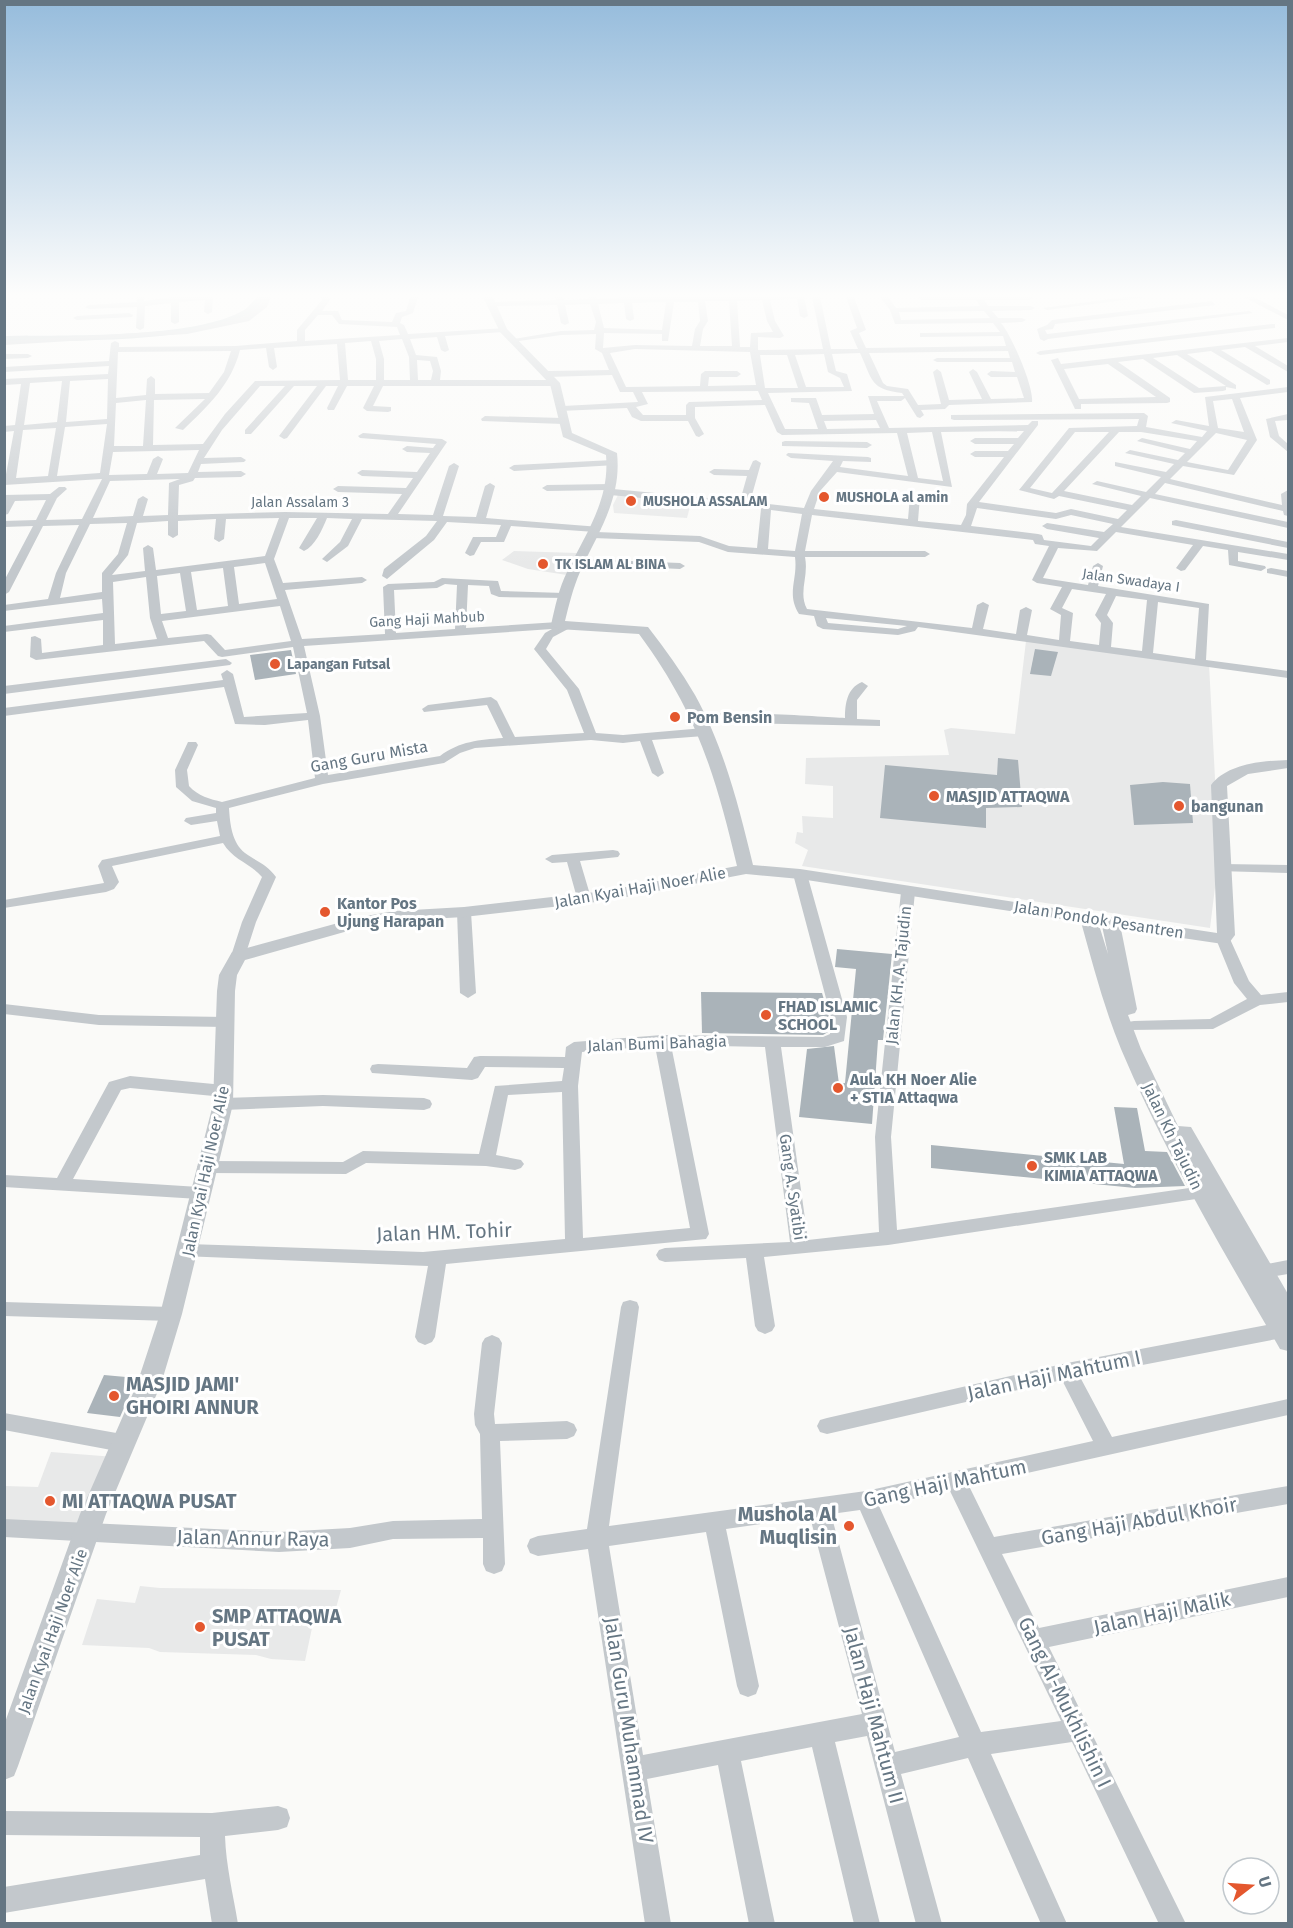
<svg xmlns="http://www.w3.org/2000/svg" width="1293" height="1928" font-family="'Fira Sans',sans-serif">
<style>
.built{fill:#e8e9e9}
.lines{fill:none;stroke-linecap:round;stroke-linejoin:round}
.canal{fill:#bbc7cb;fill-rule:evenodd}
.building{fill:#aab3b9}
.minor{fill:#c3c8cc;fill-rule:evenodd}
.tertiary{fill:#c3c8cc;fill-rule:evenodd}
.poi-dot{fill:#e4572e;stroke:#fff;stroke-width:2}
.labels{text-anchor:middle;stroke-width:6;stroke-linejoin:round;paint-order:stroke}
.far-poi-label{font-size:14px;font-weight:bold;fill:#657683;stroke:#fff;text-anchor:start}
.far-street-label{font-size:14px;fill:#657683;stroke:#fff}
.poi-label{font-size:16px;font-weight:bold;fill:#657683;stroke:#fff;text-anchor:start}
.street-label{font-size:16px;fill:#657683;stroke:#fff}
.near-street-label{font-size:20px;fill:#657683;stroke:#fff}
.near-poi-label{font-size:20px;font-weight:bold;fill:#657683;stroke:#fff;text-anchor:start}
</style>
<rect width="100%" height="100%" fill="#fafaf8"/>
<g class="built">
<polygon points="619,493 692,499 687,518 614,513 613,505"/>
<polygon points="514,551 577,553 567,575 528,569 502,560"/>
<polygon points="1026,641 1209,664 1219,855 1210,928 802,866 808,850 795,843 797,832 803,833 802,816 833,818 833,786 805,784 806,758 949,755 944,730 951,728 1015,734"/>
<polygon points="51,1452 115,1457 84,1529 5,1521 5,1486 38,1487"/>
<polygon points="140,1586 160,1588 341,1590 336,1608 316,1609 305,1661 271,1659 256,1655 160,1652 149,1648 82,1645 97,1599 135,1603"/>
</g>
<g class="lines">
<path class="canal" d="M257 297H266C262 302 256 310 250 313 201 344 64 340 4 342V336C63 335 196 339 244 310 249 307 253 301 257 297Z"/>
</g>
<g class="building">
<polygon points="1035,649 1058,652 1051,676 1030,674"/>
<polygon points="291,650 296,674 255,680 250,655"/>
<polygon points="998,758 1018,760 1022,807 986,808 986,828 880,818 885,765 997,775"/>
<polygon points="1163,782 1190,784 1193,823 1134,825 1130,785"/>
<polygon points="837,949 892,954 883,1040 878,1040 872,1124 799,1117 807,1049 834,1046 839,1084 845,1083 856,969 835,967"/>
<polygon points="701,992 822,993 829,1017 828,1032 823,1035 702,1033"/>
<polygon points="1114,1107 1137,1108 1145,1151 1167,1152 1185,1186 1135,1188 931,1168 931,1145 1124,1164"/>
<polygon points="104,1375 137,1378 120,1417 87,1413"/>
</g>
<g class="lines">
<g class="minor">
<polygon points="136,297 144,297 144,301 171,297 213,297 212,312 208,314 204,312 205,300 179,302 179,322 175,324 171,322 171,303 145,306 144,328 140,330 136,328 137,307 89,309 85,307 89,305 137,302"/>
<polygon points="263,297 271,297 267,307 249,321 187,334 4,345 4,341 187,330 243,317 261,304"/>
<path d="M320 297H328L330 300 322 311H338L342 320 392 322 396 313 406 311 410 297H418L413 313 402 317 400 323 404 325 408 334 506 328 507 330 503 332 445 336 449 350 445 352 441 350 437 337 410 339 416 355 437 357 441 371 440 380H555L559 383 555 386H383L373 406 391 407V411L388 412 367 411 363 408 374 386H347L334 410H328L327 408 338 386H326L287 438 284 439 279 436 317 386H294L251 434H245V430L285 386H260L222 430 204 458 241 457 246 460 244 462 201 464 198 472 241 471 246 474 241 477 195 478 193 481 179 485 178 515 285 512 388 514 402 494 338 492 333 489 338 486 406 488 413 478 362 476 357 473 362 470 417 472 430 453 407 452 402 449 407 446 433 448 436 444 360 438 358 436 363 433 442 439 447 442 398 514 433 515 449 466 454 463 459 466 443 516 476 517 485 486 490 483 495 486 486 518 600 527 601 529 596 532 700 536 729 546 757 548 761 509 610 495 607 494V490L547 491 542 488 547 485 610 484 615 487 613 489 740 501 747 476 714 475 709 472 714 469 749 470 753 461 756 460 761 463 750 502 804 508 811 491 833 461 791 458 786 455 788 453 868 457 871 458V462L843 461 840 467 908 476 897 433 782 435 777 432 765 405 695 407V418L704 434 699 437 696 436 688 421H641L632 417 627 408 560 411V407L563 406 638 402 633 392H620L612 375 548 377 544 374 548 371 609 370 602 353 595 349 596 334 561 335 512 342 508 340 561 331 594 330 596 322 590 304 565 305 569 323 565 325 561 323 557 305 488 306 491 302 556 300 555 297H563L564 300 589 299 588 297H596L597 299 623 297H804L808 316 804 318 800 316 797 299 770 300 775 321 784 336 780 338 758 337V350L823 349 812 297H820L831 349H858L850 331 857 328 846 297H854L866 330 859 333 866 348 1006 346 1003 336 920 337V333H923L1000 332 993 323 895 324 890 310 880 297H888L896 308 980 306 976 300H921L918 297H1033L1030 300H984L988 306H1031L1035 308 1031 310 992 311 998 318H1022L1026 320 1022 322 1001 323C1012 336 1034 387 1032 402L949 405 945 409 921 410 924 415 920 418 917 417 905 398 901 401H877L889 428 1028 425 1032 421H1038V425L979 502 1056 513 1071 509 1118 519 1127 510 1059 496 1054 499 1019 490 1069 428 1137 426 1139 419 954 420 951 419V415L1144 413 1148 416 1146 427 1202 437 1207 431 1171 423 1176 420 1209 426 1205 397 1288 387V392L1240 398 1257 440 1234 475 1183 466 1170 479 1282 505 1281 494 1288 490V516L1284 515 1283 511 1165 483 1155 494 1288 522V528L1150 498 1121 527 1288 554V560L1238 552V561L1265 566 1266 568 1261 571 1229 565 1228 550 1203 546 1185 570 1181 571 1176 568 1193 545 1116 532 1097 551 1058 548 1043 578 1088 585 1093 566 1098 563 1103 566 1098 586 1209 604 1206 660 1288 671V678L918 627 915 631 898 635 823 629 817 626 814 616 799 614C786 593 798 580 795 557L728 552 699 542 593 538 588 535 595 532 511 526 504 542H481L474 555 470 556 465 553 473 537H496L501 525 447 522 434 540 387 579 382 576 384 569 426 536 437 521 362 519 348 546 327 562 322 559 340 542 352 519 327 518C322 530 315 546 304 551L299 548 317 518H289L274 559 283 583 362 577 367 580 362 583 285 590 302 639 385 634 383 587 388 584 434 582 442 578 498 581 501 591 564 593 568 594V598L499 597 491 594 489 586 468 585 466 628 558 622 568 625V629L553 637 546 649 579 689 596 733 623 735 704 728 710 732 704 736 652 740 664 773 658 777 652 773 640 741 623 743 591 740 475 748 460 753 444 763 323 784 229 808C230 824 232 843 245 853 257 862 267 864 276 877L256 922 245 956 238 961 231 956 242 922 262 877C250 863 233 860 223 843L112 866 119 882 114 889 106 892 4 908V900L104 883 98 866 102 860 220 836 217 821 191 825 184 821 186 818 216 813V808L192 801 176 787 175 770 188 742H196L198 745 187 770 189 786C198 796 210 799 222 802L315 778 308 720 265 725 235 724 224 687 4 716V708L223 680 221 674 227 670 233 674 244 717 307 713 293 647 222 657 218 656 204 641 36 660 30 657 31 637 35 636 41 639 42 653 103 645V620L4 632V626L103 613 102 599 4 611V605L48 599 56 573 79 525 43 526 9 592 4 595V581L33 526 4 527V521L36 520 46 500 15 501 8 514 4 515V495L50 494 59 487H65L67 489 57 498 46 520 82 519 102 479 4 485 14 431 4 432V426L15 425 21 384 4 385V379L108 374 109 366 4 372V367L109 361 111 343 115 341 119 343V347L236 346 297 341V330L322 300ZM762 300 767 321 773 332 751 333 750 347H740L737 301ZM705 301H729L732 346H700L703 329 708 321ZM666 302 662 330 604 328 598 304 624 303 626 319 630 321 634 319 632 303ZM674 302H698L700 321 695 329 692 346 635 345 603 348 604 333 662 334V341H668ZM984 311 990 318 901 320 899 312ZM318 315H332L339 324 397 327 400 335 305 341V330ZM402 339 409 357 410 380H384V359L379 341ZM371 341 376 359V380H348L345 343ZM337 344 340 380 255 381 225 414 203 444 153 445 154 400 205 399 175 428 183 430C208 406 231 385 240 350L266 348 269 367 273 370 277 367 274 348ZM635 349 750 352 756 385 708 386 709 377H737L741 374 737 371H705L701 374 700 386 626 387 610 353ZM231 351 224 372 209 393 155 394V379L151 376 147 379 146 395 116 398 118 352ZM1008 351 1010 358H937L933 360 937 362H1012L1015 372 991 371 987 374 991 377H1017L1024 398 991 399 977 372 973 369 969 372 982 399 949 400 941 372 937 369 933 372 941 404 918 405 908 389 887 386 883 383 869 353ZM860 353C873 381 870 389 902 393L904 396H868L874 414 822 415 816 398H791V402L809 403 818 429H785L768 393 852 391 847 374 836 371 832 354ZM824 354 828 372 840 378 844 387H806L795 355ZM760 355H787L798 388H765ZM417 360 430 361 433 371 431 380H418ZM108 379 107 419 66 422 70 381ZM62 381 57 422 24 425 30 383ZM758 391 762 400 689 402 686 405V415H643L636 407 648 404 642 392ZM1232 399 1244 432 1218 428 1213 401ZM146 400 143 446H114L116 403ZM876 420 880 428 827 429 824 421ZM107 424 100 473 57 476 65 427ZM56 428 48 476 16 478 23 430ZM1024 431 1018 438H975L970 441 975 444H1014L1008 451H975L970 454 975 457H1004L967 504 966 515 961 525 918 521 920 496 915 493 910 496 908 519 814 509 820 491 837 472 952 487 941 432ZM932 432 943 481 918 478 907 433ZM1075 432H1109L1052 493 1030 488ZM1119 432H1141L1197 441 1190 449 1142 438 1137 441 1185 453 1178 460 1130 450 1125 453 1174 464 1166 472 1115 462V466L1161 477 1146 492 1097 481 1092 484 1141 496 1132 505 1064 491ZM1216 433 1247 440 1228 470 1187 462ZM199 450 188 473 157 474 163 459 158 456 153 459 147 474 109 475 113 452ZM180 479 169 483 168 515 143 516 148 499 143 496 138 499 133 516 93 518 110 481ZM977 508 1056 519 1071 515 1113 524 1104 532 1047 523 1042 526 1047 529 1099 538 1091 546 1044 540 1042 535 1038 534 971 526ZM771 510 802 514 795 551 768 549ZM812 515 1033 540 1035 544 1049 546 1032 580 1037 583 1062 587 1050 609 1061 615 1059 640 1027 635 1032 610 1026 607 1020 610 1016 634 983 629 989 605 983 602 977 605 972 628 807 609C798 592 809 577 805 557H925L930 554 925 551H805ZM279 518 265 556 156 570 153 548 148 545 143 548 145 571 112 575 128 555 137 523 168 521V535L173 538 178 535V521L216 519 214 539 219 542 224 539 226 519ZM127 523 118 554 102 573V592L60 598 66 573 90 524ZM265 563 277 599 239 604 234 567ZM223 568 228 606 197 610 191 572ZM180 573 186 611 161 614 157 576ZM146 577 150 618 157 639 115 644 113 582ZM445 584 457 585 455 629 396 633 394 590 437 588ZM1072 589 1106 594 1095 615 1101 623 1099 645 1070 641 1073 613 1062 608ZM1116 596 1147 600 1142 651 1111 647 1113 623 1107 615ZM1158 602 1199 608 1195 659 1153 653ZM280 606 291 641 225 650 211 635 207 634 168 638 162 621ZM826 618 907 626 898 629 828 623ZM552 629 545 633 534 649 567 690 584 733 515 737 497 701 491 697 428 705 422 709 424 712 487 705 503 738C479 740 460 741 440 756L328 775 320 716 304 646Z"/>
<polygon points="1125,297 1148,297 1047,310 1043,308"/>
<polygon points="1244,297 1254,297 1288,315 1288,320"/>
<polygon points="1212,301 1215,305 1055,324 1053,329 1045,330 1047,334 1249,311 1253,313 1048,339 1044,341 1040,339 1037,329 1047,325 1052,320"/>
<polygon points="129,313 133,315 132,317 77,320 73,318 77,316"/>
<polygon points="1272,324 1275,324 1275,328 1040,355 1036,353 1040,351"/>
<path d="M1288 338V342L1255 346 1288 366V372L1245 347 1221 350 1270 380V384L1267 385 1211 351 1187 354 1236 385V389L1226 387V390L1223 391 1194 393 1143 359 1118 362 1170 398V402L1167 403 1081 404V409H1075L1051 360 1058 358 1061 364ZM1177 355 1226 386 1199 388 1153 358ZM1108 364 1156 397 1079 399 1064 369Z"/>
<polygon points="4,354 28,354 32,356 28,358 4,359"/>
<polygon points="1288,414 1288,420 1275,421 1279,436 1288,444 1288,452 1270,437 1266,419"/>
<polygon points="485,416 563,418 567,421 563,424 482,421 481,419"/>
<polygon points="785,441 867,442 872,445 867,448 782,446 782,442"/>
<polygon points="613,460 616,461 616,465 514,471 509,468 514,465"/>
<polygon points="1176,520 1288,542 1288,548 1172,525 1172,521"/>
<polygon points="580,559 680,563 685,566 680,569 576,564 576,560"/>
<polygon points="1271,568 1288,571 1288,577 1267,573 1267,569"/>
<polygon points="226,659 232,663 230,665 4,694 4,686"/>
<path d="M862 682 868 686 857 700V719L880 720V726L698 722 692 718C703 708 822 717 845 718 845 704 847 688 862 682Z"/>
<polygon points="613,850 618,851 620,854 618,857 580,861 591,898 584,902 577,898 567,862 552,863 545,859 552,855"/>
<polygon points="1222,864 1288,865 1288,873 1217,871 1215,868 1217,865"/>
<path d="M800 870 807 874 847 1017 844 1041 825 1047H781L808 1240 879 1232 875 1137 901 892 908 888 915 892 891 1137 897 1230 1210 1185 1216 1186 1219 1191 1216 1196 888 1245 764 1257 775 1326 772 1331 765 1334 758 1331 755 1326 746 1258 665 1262 659 1260 656 1255 659 1250 665 1248 790 1242 765 1047 671 1045 709 1234 706 1239 446 1264 435 1337 432 1342 425 1345 418 1342 415 1337 428 1266 182 1256 179 1251 182 1246 188 1244 423 1252 565 1239 562 1092 508 1095 496 1155 521 1160 524 1164 521 1168 515 1170 486 1166 366 1163 346 1174 206 1173 200 1171 197 1167 200 1163 206 1161 343 1162 363 1151 479 1154 495 1086 562 1081 564 1068 485 1067 478 1078 472 1080 372 1073 370 1069 372 1065 378 1064 467 1068 474 1057 480 1056 565 1057 566 1047 574 1042 662 1035 823 1037 830 1034 831 1017 793 874ZM655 1046 690 1228 583 1238 578 1086 582 1052Z"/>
<polygon points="464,908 471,912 476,993 468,998 460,993 457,912"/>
<polygon points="1223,934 1230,939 1249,981 1261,995 1288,992 1288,1002 1260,1005 1213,1029 1128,1030 1126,1026 1128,1022 1134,1021 1210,1019 1247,999 1234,983 1216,939"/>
<polygon points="4,1004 99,1015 226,1017 234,1022 226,1027 99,1025 4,1014"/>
<polygon points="130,1076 224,1085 230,1087 232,1091 230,1095 224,1097 130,1088 121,1090 73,1179 199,1187 205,1188 208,1193 205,1198 199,1199 4,1187 4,1175 57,1178 109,1082"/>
<polygon points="323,1095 424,1098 430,1100 432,1104 430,1108 424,1110 323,1106 223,1110 217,1108 215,1104 217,1100 223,1098"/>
<polygon points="1288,1260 1288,1274 1264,1278 1257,1276 1255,1271 1257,1266"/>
<path d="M630 1300 637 1302 639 1307 609 1526 866 1491 1093 1441 1062 1380 827 1434 820 1432 817 1426 820 1420 827 1418 1067 1363 1282 1322 1288 1325V1335L1282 1338 1080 1377 1112 1437 1288 1399V1415L969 1486 994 1537 1288 1486V1504L1002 1554 1039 1628 1288 1577V1597L1049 1647 1186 1924H1159L1072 1742 991 1754 1067 1924H1041L968 1758 901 1774 942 1924H916L867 1736 835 1742 880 1924H854L812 1747 741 1761 775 1924H749L718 1765 647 1779 671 1924H645L588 1549 538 1556 530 1553 527 1546 530 1539 538 1536 587 1529 621 1307 623 1302ZM950 1491 1061 1721 981 1732 879 1506ZM860 1510 959 1737 895 1752 831 1514ZM810 1517 862 1714 643 1755 609 1546 706 1532 737 1686 740 1694 748 1697 756 1694 759 1686 726 1529Z"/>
<polygon points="4,1302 171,1307 178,1309 180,1314 178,1319 171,1321 4,1316"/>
<polygon points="492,1335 499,1338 502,1343 494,1414 495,1424 567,1421 574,1424 577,1430 574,1436 567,1439 500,1441 505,1564 502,1571 494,1574 486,1571 483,1564 483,1538 393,1539 350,1548 279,1552 4,1537 4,1519 279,1532 350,1528 393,1521 482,1519 480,1434 475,1425 474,1414 482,1343 485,1338"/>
<polygon points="4,1413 122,1434 129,1437 132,1443 129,1449 122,1452 4,1430"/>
<path d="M278 1806 287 1809 290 1818 287 1827 278 1830 225 1836C226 1866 233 1894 238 1924H212L205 1879 4 1913V1887L200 1855V1837L4 1835V1811L212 1813Z"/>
</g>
<path class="tertiary" d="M483 297H493L507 329 560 383 572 433 617 453C622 499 598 532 580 572 573 588 569 605 565 621L648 627C665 649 681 671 695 695 724 747 739 807 753 865L800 869 1217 933 1211 785C1228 763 1263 761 1288 760V768L1248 774 1227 786 1235 935 1229 943 1223 944 1121 929 1137 1009 1135 1013 1128 1015 1141 1049 1178 1126 1191 1127 1288 1294V1351L1280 1349C1223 1251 1165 1153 1121 1049 1104 1008 1093 965 1081 922L800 879 746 874 605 901 464 917 395 921 362 927 245 960 237 975 235 991 233 1104 182 1314 161 1384 106 1514 18 1766 14 1776 4 1780V1725L80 1514 137 1384 160 1314 213 1104 217 991 219 975 232 952 360 917 395 911 464 907 605 891 737 866C715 773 696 711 639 634L558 629 551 625C555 607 559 588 567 572 586 533 610 500 606 455L563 437 550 384 500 332ZM1099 925 1102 926 1108 954Z"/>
</g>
<linearGradient id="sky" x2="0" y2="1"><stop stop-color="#96bcdc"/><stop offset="0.52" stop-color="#fdfdfc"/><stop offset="1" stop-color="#fdfdfc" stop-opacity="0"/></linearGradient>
<rect width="1293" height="567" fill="url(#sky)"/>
<g class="poi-dot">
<circle cx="824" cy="497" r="6"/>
<circle cx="631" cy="501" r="6"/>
<circle cx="543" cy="564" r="6"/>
<circle cx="275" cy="664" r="6"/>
<circle cx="675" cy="717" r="6"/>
<circle cx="934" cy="796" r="6"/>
<circle cx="1179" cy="806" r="6"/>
<circle cx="325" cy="912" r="6"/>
<circle cx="766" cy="1015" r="6"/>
<circle cx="838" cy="1088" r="6"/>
<circle cx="1032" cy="1166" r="6"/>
<circle cx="114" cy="1396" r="6"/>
<circle cx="50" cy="1501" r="6"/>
<circle cx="849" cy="1526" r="6"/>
<circle cx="200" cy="1627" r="6"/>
</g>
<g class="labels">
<g class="far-poi-label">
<text x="836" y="502">MUSHOLA al amin</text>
<text x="643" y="506">MUSHOLA ASSALAM</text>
<text x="555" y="569">TK ISLAM AL BINA</text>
<text x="287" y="669">Lapangan Futsal</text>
</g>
<g class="far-street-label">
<text x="300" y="507">Jalan Assalam 3</text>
<text transform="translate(1131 580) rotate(8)" y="5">Jalan Swadaya I</text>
<text transform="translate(427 619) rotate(-3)" y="5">Gang Haji Mahbub</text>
</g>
<g class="poi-label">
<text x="687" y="723">Pom Bensin</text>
<text x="946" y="802">MASJID ATTAQWA</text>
<text x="1191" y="812">bangunan</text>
<text x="337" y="909">Kantor Pos<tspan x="337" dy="18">Ujung Harapan</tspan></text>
<text x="778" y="1012">FHAD ISLAMIC<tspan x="778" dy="18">SCHOOL</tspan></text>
<text x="850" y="1085">Aula KH Noer Alie<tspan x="850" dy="18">+ STIA Attaqwa</tspan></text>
<text x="1044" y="1163">SMK LAB<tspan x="1044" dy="18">KIMIA ATTAQWA</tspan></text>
</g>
<g class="street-label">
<text transform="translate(369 756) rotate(-10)" y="6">Gang Guru Mista</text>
<text transform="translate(640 887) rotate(-10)" y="6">Jalan Kyai Haji Noer Alie</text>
<text transform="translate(1099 919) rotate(9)" y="6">Jalan Pondok Pesantren</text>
<text transform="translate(898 975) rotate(-84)" y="6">Jalan KH. A. Tajudin</text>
<text transform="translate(657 1043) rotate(-2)" y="6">Jalan Bumi Bahagia</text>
<text transform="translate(1173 1136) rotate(64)" y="6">Jalan Kh Tajudin</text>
<text transform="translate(205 1171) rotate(-78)" y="6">Jalan Kyai Haji Noer Alie</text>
<text transform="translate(793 1187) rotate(82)" y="6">Gang A. Syatibi</text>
<text transform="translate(52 1631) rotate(-70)" y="6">Jalan Kyai Haji Noer Alie</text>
</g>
<g class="near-street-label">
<text transform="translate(444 1232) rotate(-2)" y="7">Jalan HM. Tohir</text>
<text transform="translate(1054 1375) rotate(-12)" y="7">Jalan Haji Mahtum I</text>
<text transform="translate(945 1483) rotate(-12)" y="7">Gang Haji Mahtum</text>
<text transform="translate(1139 1521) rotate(-10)" y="7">Gang Haji Abdul Khoir</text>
<text transform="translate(253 1538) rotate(1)" y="7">Jalan Annur Raya</text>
<text transform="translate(1162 1613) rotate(-12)" y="7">Jalan Haji Malik</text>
<text transform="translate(1065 1702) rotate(64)" y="7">Gang AI-Mukhlishin I</text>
<text transform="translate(874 1715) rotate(75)" y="7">Jalan Haji Mahtum II</text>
<text transform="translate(629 1730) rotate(81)" y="7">Jalan Guru Muhammad IV</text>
</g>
<g class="near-poi-label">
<text x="126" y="1391">MASJID JAMI'<tspan x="126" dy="23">GHOIRI ANNUR</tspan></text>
<text x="62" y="1508">MI ATTAQWA PUSAT</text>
<text x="837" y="1521" text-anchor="end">Mushola Al<tspan x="837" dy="23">Muqlisin</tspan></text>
<text x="212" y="1623">SMP ATTAQWA<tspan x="212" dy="23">PUSAT</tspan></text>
</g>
</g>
<rect width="1293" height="1928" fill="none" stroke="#657683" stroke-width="12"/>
<g transform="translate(1251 1886) rotate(73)"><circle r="28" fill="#ffffff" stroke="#c1c8cd" stroke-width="1.5"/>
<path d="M0-4.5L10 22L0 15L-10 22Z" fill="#e4572e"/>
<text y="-9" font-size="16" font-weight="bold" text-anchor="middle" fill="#657683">U</text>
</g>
</svg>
